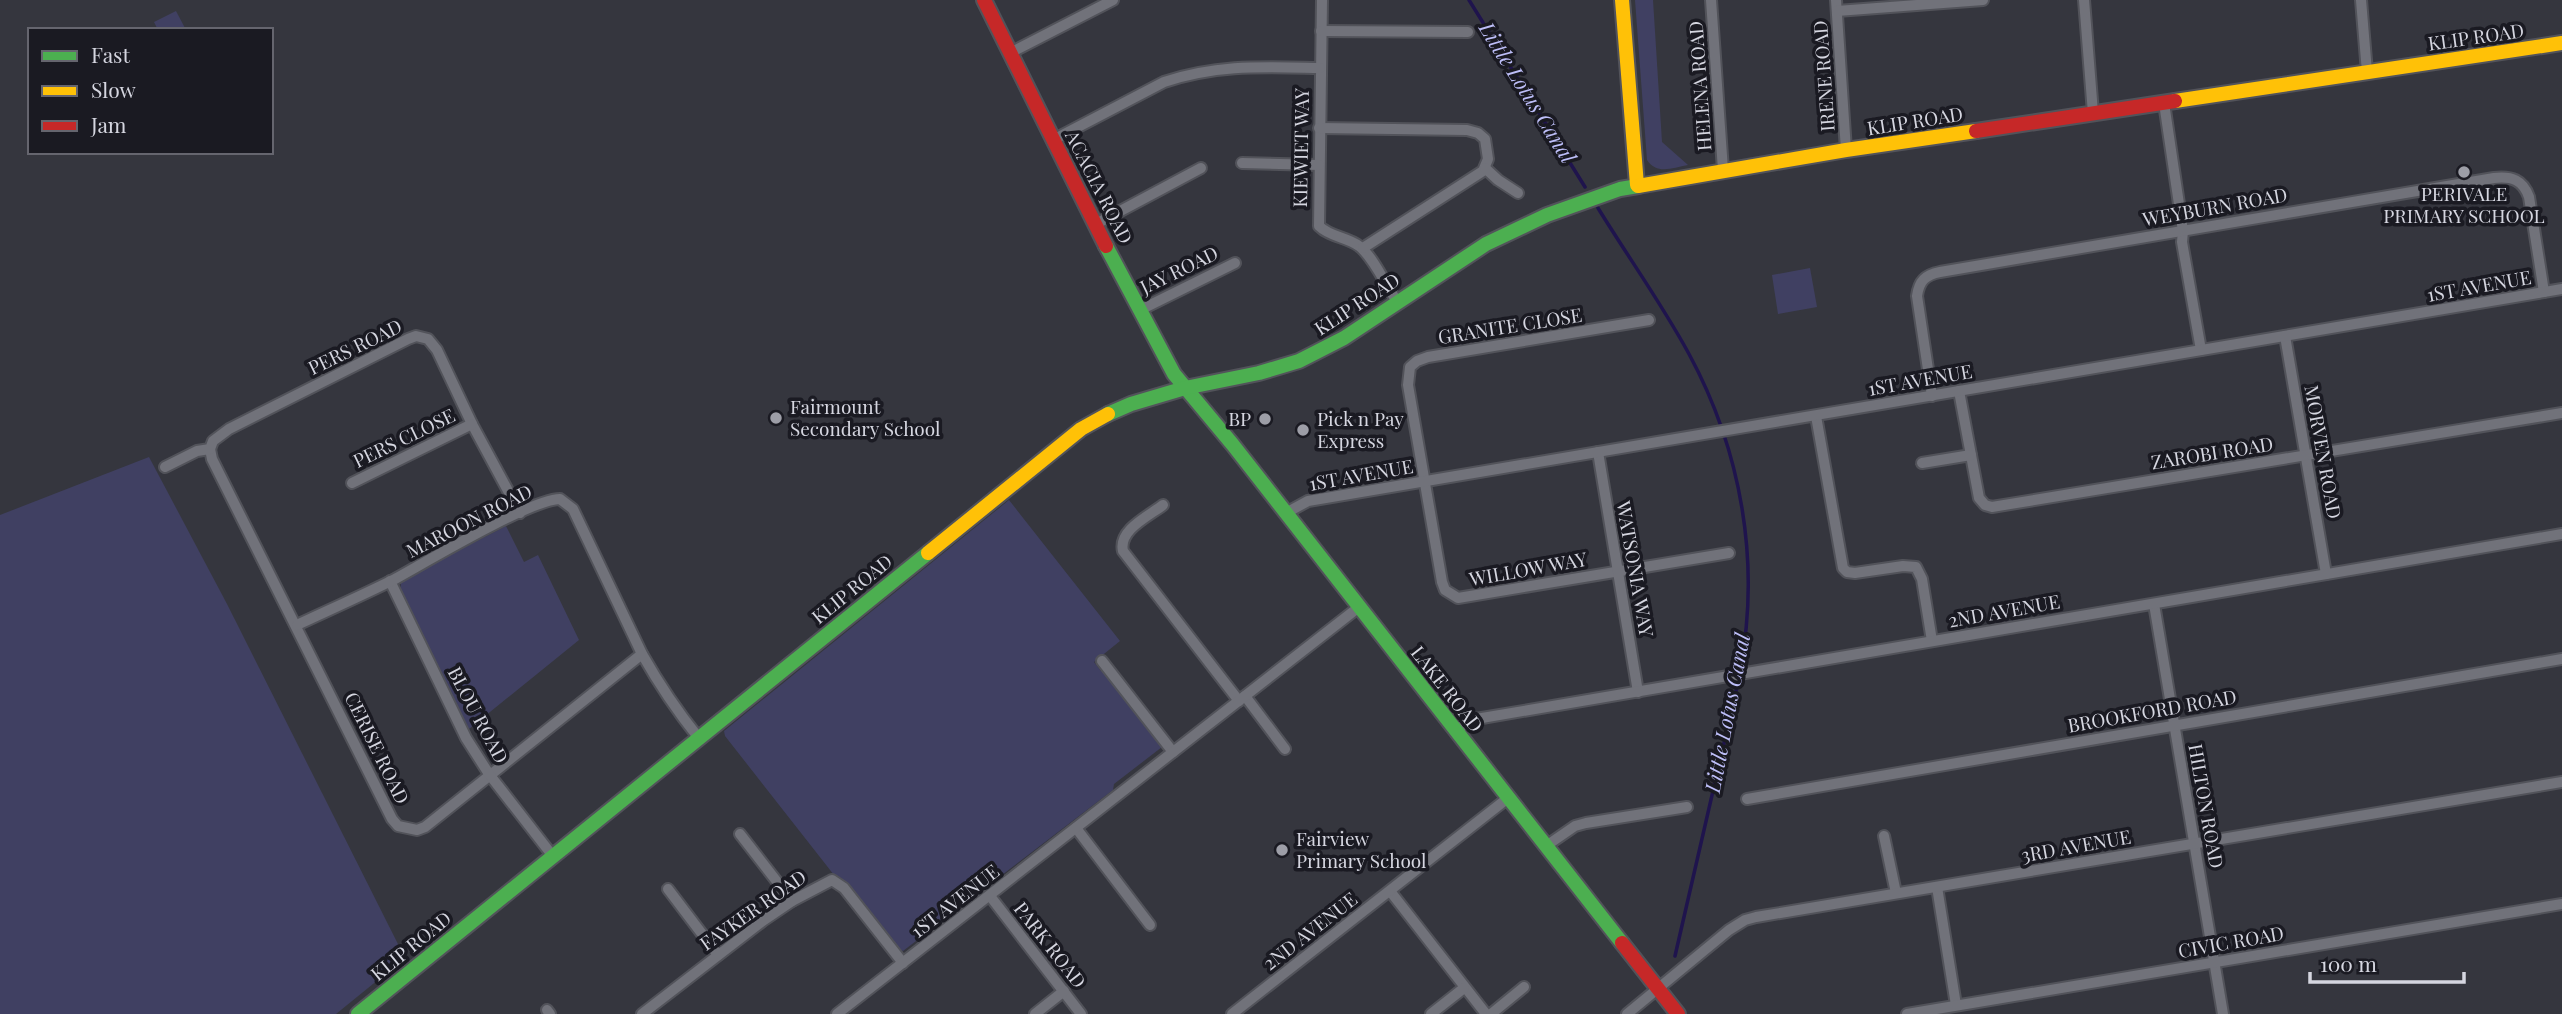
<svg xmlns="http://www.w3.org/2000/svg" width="2562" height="1014" font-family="'Playfair Display',serif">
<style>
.green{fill:#404062}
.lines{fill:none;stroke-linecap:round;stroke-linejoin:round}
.stream{stroke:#1f144d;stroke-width:3.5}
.street-casing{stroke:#52535a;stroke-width:14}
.fast-casing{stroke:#52535a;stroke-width:18}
.slow-casing{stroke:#52535a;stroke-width:18}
.jam-casing{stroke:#52535a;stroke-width:18}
.street{stroke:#71727a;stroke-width:10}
.fast{stroke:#4caf50;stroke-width:14}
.slow{stroke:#ffc107;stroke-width:14}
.jam{stroke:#c62828;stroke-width:14}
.poi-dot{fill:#9d9ea7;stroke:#1a1a22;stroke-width:2.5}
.labels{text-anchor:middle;stroke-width:7;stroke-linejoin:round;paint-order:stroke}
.street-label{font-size:19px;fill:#d5d6e0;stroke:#1a1a22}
.poi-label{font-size:19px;fill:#d5d6e0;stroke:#1a1a22;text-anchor:start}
.water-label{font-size:21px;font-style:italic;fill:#bdbef8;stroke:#1a1a22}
</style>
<rect width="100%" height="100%" fill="#35363e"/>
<g class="green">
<path d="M1635 0H1653L1662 142 1688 165C1672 168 1657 175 1647 160Z"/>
<polygon points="176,11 186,30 158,30 154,22"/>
<polygon points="1810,268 1817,307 1778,314 1772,275"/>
<polygon points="149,457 227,604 405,958 336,1014 0,1014 0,515"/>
<polygon points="1009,500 1120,641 1094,662 1101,671 1108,673 1162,743 1162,747 1114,784 1113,790 903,951 897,948 841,878 834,875 725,736 724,731"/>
<polygon points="506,526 524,562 538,555 579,640 469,729 400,594 401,582 405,578"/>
</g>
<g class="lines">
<g class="stream">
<polyline points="1469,0 1585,187"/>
<path d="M1598 208C1628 257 1662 304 1689 354 1741 450 1761 562 1740 670"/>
<polyline points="1675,956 1739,678"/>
</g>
<g class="street-casing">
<g id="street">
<path d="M1322 0 1319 226C1330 237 1347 237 1359 246 1373 256 1386 286 1397 301"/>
<polyline points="1711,0 1723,170"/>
<polyline points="1836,0 1846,150"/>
<polyline points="2084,0 2093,113"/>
<polyline points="2361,0 2367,72"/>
<polyline points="1837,11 1983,0"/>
<polyline points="1321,31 1468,32"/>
<polyline points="1010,53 1113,0"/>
<polyline points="2164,103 2183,231 2182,242 2201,350"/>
<polyline points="1319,128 1467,130 1478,133 1485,139 1488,159 1483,171 1363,248"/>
<path d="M1053 140 1164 82C1219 64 1264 67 1320 68"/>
<polyline points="1242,163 1319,165"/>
<polyline points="1485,168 1498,180 1518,193"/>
<polyline points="1096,224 1201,168"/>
<polyline points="1140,310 1235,263"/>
<polyline points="1649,320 1428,357 1417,361 1410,367 1408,385 1442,582 1445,590 1458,598 1729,553"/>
<polyline points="2285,336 2326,574"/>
<polyline points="1959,391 1979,498 1985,505 1992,507 2562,413"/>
<path d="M1932 396 1917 296C1919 281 1925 275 1940 272L2494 178C2512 176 2523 180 2529 197L2544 292"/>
<polyline points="1816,416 1843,568 1847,572 1855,573 1903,566 1916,567 1922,579 1932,641"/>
<polyline points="210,449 212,459 392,819 398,826 417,830 425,827 642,654"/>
<polyline points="1598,452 1638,692"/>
<polyline points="1922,463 1971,455"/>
<polyline points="165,467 197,451 210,449 213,441 229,429 408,339 416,336 428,339 437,350 472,424 520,513"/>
<polyline points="352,483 472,424"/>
<path d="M1163 505C1149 516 1118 530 1123 551L1239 701"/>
<polyline points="1286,513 1308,501 2562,289"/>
<polyline points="390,581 466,738 489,774 552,855"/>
<polyline points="2154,604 2223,1014"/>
<path d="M297 625C329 610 363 595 395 579 426 562 531 499 560 499L573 509 642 654C659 684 677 711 698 737"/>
<polyline points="1102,661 1173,752"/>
<polyline points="1245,696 1285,749"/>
<polyline points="1455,730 1476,719 2562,534"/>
<polyline points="1747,799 2562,659"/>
<polyline points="1076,828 1150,925"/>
<polyline points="740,834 792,901"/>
<polyline points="1884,836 1896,893"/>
<polyline points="1546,846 1575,826 1586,823 1687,807"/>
<polyline points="1937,887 1956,1005"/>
<polyline points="668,889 718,955"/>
<polyline points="1390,891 1486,1014"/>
<polyline points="990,896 1081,1014"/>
<polyline points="547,1010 550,1014"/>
<polyline points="642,1014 764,920 792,901 832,880 844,888 903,963"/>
<polyline points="837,1014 1359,607"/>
<polyline points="1035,1014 1064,991"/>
<polyline points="1232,1014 1508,798"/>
<polyline points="1431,1014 1464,988"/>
<polyline points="1491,1014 1524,987"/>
<polyline points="1627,1014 1729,930 1745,920 1756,917 2562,782"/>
<polyline points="1907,1014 2562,904"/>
</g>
</g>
<g class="fast-casing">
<g id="fast">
<polyline points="1106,246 1174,374 1233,445 1622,943"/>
<polyline points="1108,414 1131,404 1185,388 1259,373 1299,361 1344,338 1486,244 1547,215 1620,189 1638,186"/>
<polyline points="358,1014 928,553"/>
</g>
</g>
<g class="slow-casing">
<g id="slow">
<polyline points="1622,0 1637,185"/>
<polyline points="2175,101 2562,43"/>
<polyline points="1638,186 1846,150 1976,131"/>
<polyline points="928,553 1081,429 1108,414"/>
</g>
</g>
<g class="jam-casing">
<g id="jam">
<polyline points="984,0 1106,246"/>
<polyline points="1976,131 2175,101"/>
<polyline points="1622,943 1678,1014"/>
</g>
</g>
<use href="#street" class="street"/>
<use href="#fast" class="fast"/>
<use href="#slow" class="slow"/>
<use href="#jam" class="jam"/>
</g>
<g class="poi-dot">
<circle cx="2464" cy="172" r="7"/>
<circle cx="776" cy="418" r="7"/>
<circle cx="1265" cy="419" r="7"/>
<circle cx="1303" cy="430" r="7"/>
<circle cx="1282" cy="850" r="7"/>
</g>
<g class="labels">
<g class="street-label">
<text transform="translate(2476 37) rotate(-8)" y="7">KLIP ROAD</text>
<text transform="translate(1824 76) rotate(-94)" y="7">IRENE ROAD</text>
<text transform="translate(1700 86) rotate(-94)" y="7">HELENA ROAD</text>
<text transform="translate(1915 121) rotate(-9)" y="7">KLIP ROAD</text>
<text transform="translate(1301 148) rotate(-89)" y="7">KIEWIET WAY</text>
<text transform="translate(1099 187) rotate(63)" y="7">ACACIA ROAD</text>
<text transform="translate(2215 207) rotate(-10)" y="7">WEYBURN ROAD</text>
<text transform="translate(1179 270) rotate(-26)" y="7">JAY ROAD</text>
<text transform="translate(2479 286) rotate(-10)" y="7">1ST AVENUE</text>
<text transform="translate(1357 304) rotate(-33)" y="7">KLIP ROAD</text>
<text transform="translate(1510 326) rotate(-9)" y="7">GRANITE CLOSE</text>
<text transform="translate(355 347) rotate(-26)" y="7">PERS ROAD</text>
<text transform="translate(1920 380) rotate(-10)" y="7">1ST AVENUE</text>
<text transform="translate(404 438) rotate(-26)" y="7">PERS CLOSE</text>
<text transform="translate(2323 452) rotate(80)" y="7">MORVEN ROAD</text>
<text transform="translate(2212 453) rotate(-9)" y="7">ZAROBI ROAD</text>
<text transform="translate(1361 475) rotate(-10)" y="7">1ST AVENUE</text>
<text transform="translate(469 521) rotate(-27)" y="7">MAROON ROAD</text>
<text transform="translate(1528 569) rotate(-10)" y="7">WILLOW WAY</text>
<text transform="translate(1635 569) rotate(80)" y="7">WATSONIA WAY</text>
<text transform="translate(852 589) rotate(-39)" y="7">KLIP ROAD</text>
<text transform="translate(2004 611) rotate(-10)" y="7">2ND AVENUE</text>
<text transform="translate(1447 689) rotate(52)" y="7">LAKE ROAD</text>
<text transform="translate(2152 711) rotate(-10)" y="7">BROOKFORD ROAD</text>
<text transform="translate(478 715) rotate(62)" y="7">BLOU ROAD</text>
<text transform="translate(377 748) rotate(64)" y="7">CERISE ROAD</text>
<text transform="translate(2206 806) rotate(80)" y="7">HILTON ROAD</text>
<text transform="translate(2076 846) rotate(-10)" y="7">3RD AVENUE</text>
<text transform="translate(955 901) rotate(-38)" y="7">1ST AVENUE</text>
<text transform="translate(753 910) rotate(-35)" y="7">FAYKER ROAD</text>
<text transform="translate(1310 931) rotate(-38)" y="7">2ND AVENUE</text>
<text transform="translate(2231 942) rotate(-10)" y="7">CIVIC ROAD</text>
<text transform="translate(1050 945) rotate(52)" y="7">PARK ROAD</text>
<text transform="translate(411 946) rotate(-39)" y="7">KLIP ROAD</text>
</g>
<g class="poi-label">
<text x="2464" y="201" text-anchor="middle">PERIVALE<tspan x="2464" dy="22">PRIMARY SCHOOL</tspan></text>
<text x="790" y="414">Fairmount<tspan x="790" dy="22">Secondary School</tspan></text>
<text x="1251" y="426" text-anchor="end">BP</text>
<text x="1317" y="426">Pick n Pay<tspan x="1317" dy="22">Express</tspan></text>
<text x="1296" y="846">Fairview<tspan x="1296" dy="22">Primary School</tspan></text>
</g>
<g class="water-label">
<text transform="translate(1527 93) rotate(58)" y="7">Little Lotus Canal</text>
<text transform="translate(1728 713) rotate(-79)" y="7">Little Lotus Canal</text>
</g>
</g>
<rect x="28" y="28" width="245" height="126" fill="#1a1a22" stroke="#65656e" stroke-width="2"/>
<rect x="42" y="51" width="35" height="10" fill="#4caf50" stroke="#65656e" stroke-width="2"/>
<text x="91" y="63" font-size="21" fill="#d5d6e0">Fast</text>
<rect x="42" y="86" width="35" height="10" fill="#ffc107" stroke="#65656e" stroke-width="2"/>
<text x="91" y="98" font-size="21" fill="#d5d6e0">Slow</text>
<rect x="42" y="121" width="35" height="10" fill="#c62828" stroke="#65656e" stroke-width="2"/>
<text x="91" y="133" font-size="21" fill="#d5d6e0">Jam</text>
<path d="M2310 972v10h154v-10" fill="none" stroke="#d5d6e0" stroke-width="3.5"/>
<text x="2320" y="972" font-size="21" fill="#d5d6e0" stroke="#1a1a22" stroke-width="5" paint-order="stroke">100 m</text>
</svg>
